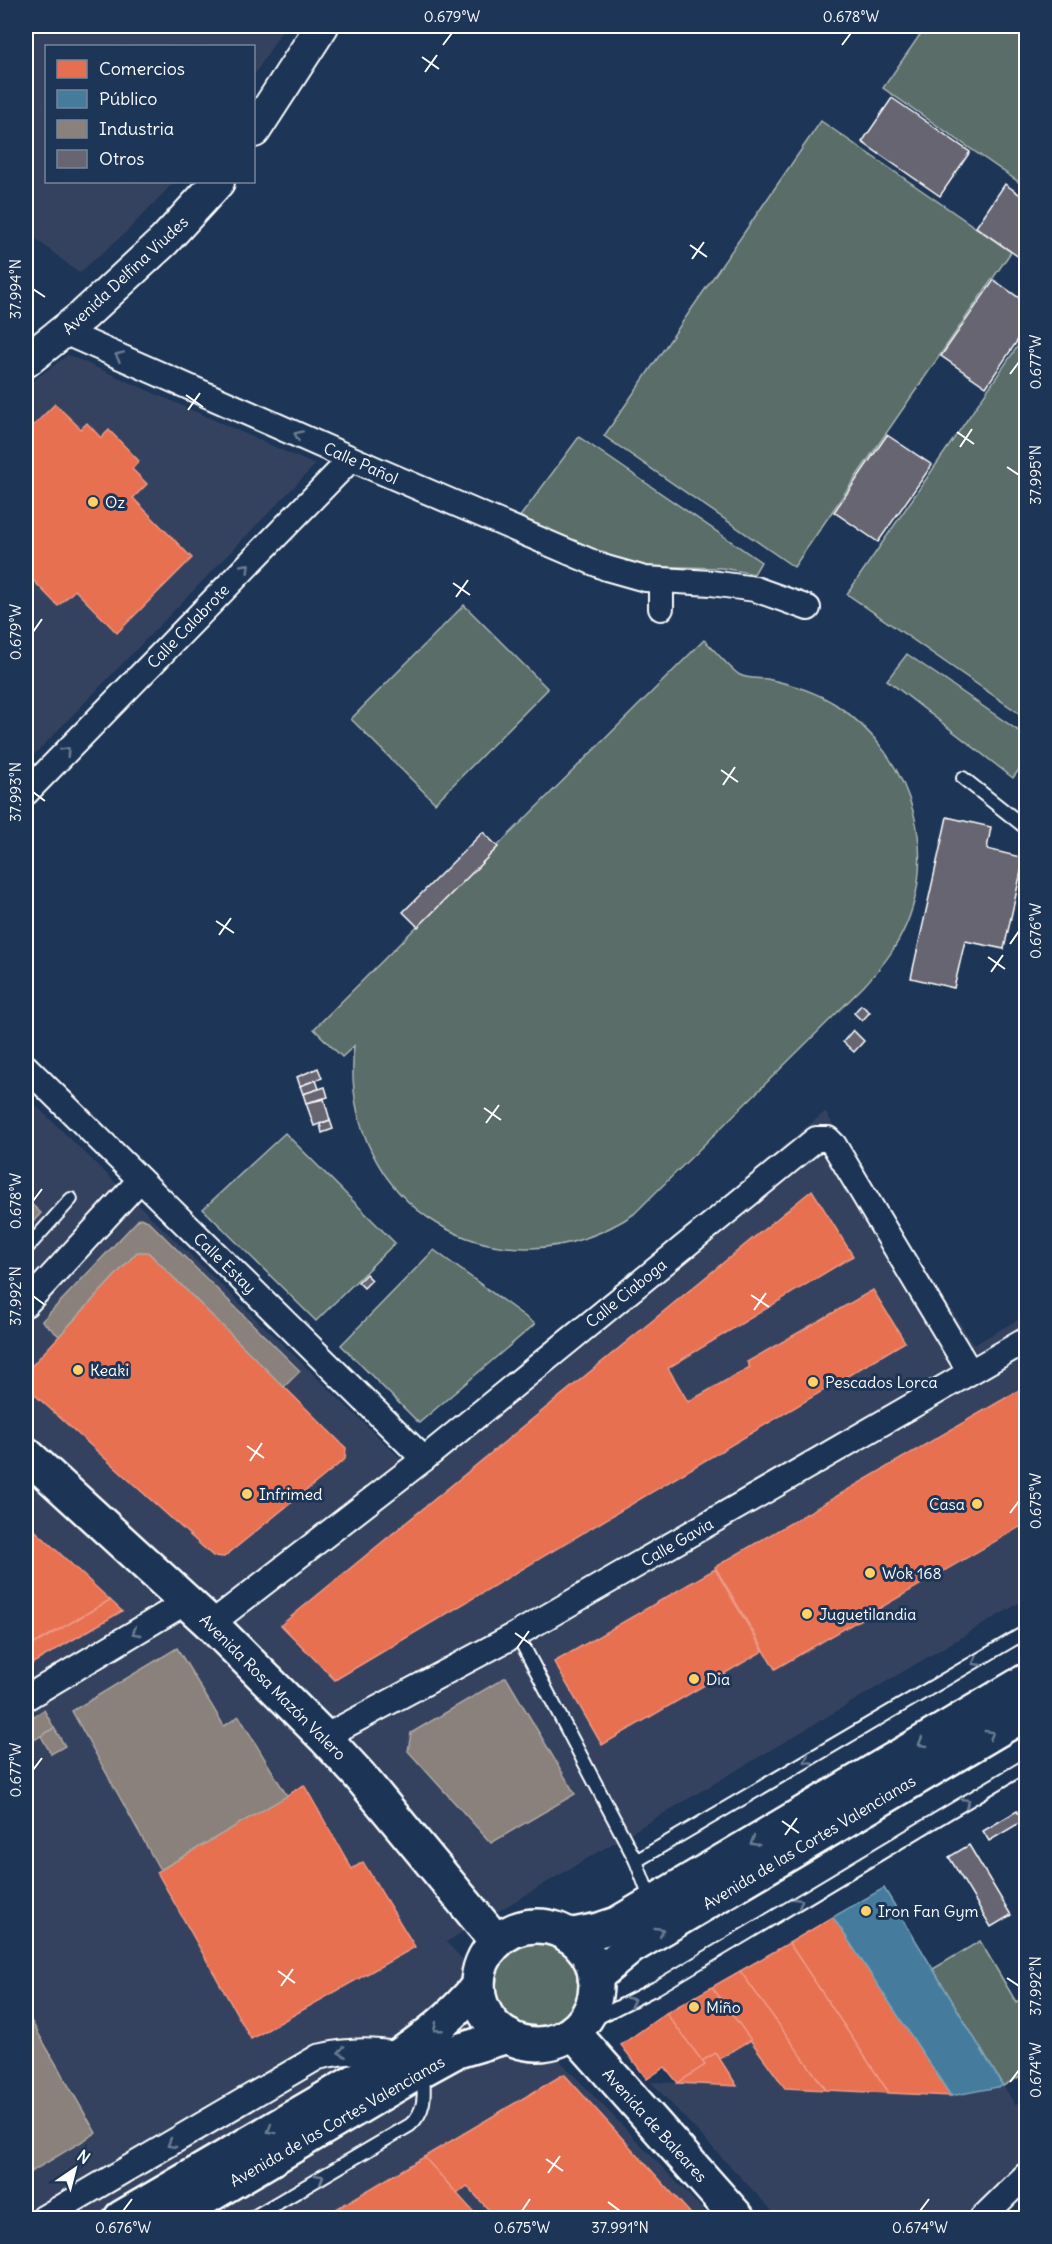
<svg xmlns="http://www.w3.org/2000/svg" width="1052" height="2244" font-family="Delius,sans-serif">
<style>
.built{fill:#34435f}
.green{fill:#5a6d69;stroke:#acb6b4;stroke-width:1.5}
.shops{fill:#e76f51;stroke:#ee9a85;stroke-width:1.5}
.public{fill:#457b9d;stroke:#7da3ba;stroke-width:1.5}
.industry{fill:#8a817c;stroke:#ada7a3;stroke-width:1.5}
.building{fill:#686573;stroke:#fff;stroke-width:1.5}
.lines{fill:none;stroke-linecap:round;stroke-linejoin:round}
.service-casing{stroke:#fff;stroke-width:16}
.minor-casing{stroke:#fff;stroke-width:28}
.tertiary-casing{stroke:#fff;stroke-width:36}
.secondary-casing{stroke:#fff;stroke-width:38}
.service{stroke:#1d3557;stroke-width:12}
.minor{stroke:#1d3557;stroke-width:24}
.tertiary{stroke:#1d3557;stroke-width:32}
.secondary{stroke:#1d3557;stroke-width:33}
.oneway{stroke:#6c7c92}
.ticks{fill:none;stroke:#fff;stroke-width:2}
.poi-dot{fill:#ffd166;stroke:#1d3557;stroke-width:2}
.labels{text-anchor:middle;stroke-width:6;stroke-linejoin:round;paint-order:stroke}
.street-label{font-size:16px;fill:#fff;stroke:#1d3557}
.poi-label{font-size:16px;fill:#fff;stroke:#1d3557;text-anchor:start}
.neatline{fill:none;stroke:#fff;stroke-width:2}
.ticks-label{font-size:15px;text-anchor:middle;fill:#fff}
</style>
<rect width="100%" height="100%" fill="#1d3557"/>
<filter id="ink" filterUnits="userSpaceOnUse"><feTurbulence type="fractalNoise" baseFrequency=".0167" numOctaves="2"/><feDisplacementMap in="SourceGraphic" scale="12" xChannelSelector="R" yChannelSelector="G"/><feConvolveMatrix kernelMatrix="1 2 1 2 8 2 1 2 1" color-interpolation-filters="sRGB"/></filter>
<g filter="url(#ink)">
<g class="built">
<polygon points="26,26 285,26 254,75 254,46 46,46 46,182 174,182 125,233 79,273 26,231"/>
<polygon points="68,355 315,465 26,763 26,386"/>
<polygon points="26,1096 402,1460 825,1112 974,1345 1026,1315 1026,1599 446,1942 711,2218 26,2218"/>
<polygon points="884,1888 1015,2105 1026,2099 1026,2158 962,2218 779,2218 651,2082 678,2083 666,2013"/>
</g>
<g class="green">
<polygon points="926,26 1026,26 1026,187 883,88"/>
<polygon points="821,121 1011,252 794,567 604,436"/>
<polygon points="1026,334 1026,718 847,594"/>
<polygon points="579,437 761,562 754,574 722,568 638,566 615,560 519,518"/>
<polygon points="464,605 548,689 435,803 351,719"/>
<path d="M704 640C713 648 731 670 740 675 747 679 759 678 767 679 791 684 814 691 835 704 915 756 946 865 894 948 886 962 874 975 863 987L634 1214C499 1303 338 1207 354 1046L342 1057 314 1029Z"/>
<polygon points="907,654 1026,736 1026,760 1013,778 887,680"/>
<polygon points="285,1133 395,1243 316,1321 203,1209"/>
<polygon points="434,1250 535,1324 419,1423 341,1345"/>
<polygon points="980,1941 1016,2002 1026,1996 1026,2073 1003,2086 933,1969"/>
<circle cx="537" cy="1985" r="42"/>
</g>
<g class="shops">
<polygon points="55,404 81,429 87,423 101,438 109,430 139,461 132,469 147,484 133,498 192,558 117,633 75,590 58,606 26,573 26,420 32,427"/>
<polygon points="812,1190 853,1256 668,1368 688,1402 750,1367 747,1362 873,1290 905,1342 335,1680 281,1625"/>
<polygon points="137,1252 148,1252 346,1448 345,1459 224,1557 213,1556 26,1387 26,1372"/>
<polygon points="1026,1386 1026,1526 1025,1524 775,1669 715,1567"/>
<polygon points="26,1522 110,1600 26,1649"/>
<polygon points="715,1569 763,1651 602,1745 554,1662"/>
<polygon points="110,1600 122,1611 28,1666 26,1663 26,1649"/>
<polygon points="304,1785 352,1869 363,1862 415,1947 251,2039 157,1872"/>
<polygon points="833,1917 951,2096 889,2093 789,1943"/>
<polygon points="789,1943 889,2093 826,2090 740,1971"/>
<polygon points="740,1971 826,2090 785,2088 712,1987"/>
<polygon points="712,1987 751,2040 719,2059 716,2053 702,2061 666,2013"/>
<polygon points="666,2013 705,2065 678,2083 665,2067 647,2079 621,2045"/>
<polygon points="716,2053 737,2086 678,2083 705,2065 702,2061"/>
<polygon points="564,2074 690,2213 684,2218 496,2218 467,2186 457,2194 424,2157"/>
<polygon points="424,2157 479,2218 321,2218"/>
</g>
<polygon class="public" points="884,1888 933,1969 1003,2086 951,2096 833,1917"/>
<g class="industry">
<polygon points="26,1199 41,1213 26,1230"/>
<polygon points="140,1218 148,1221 300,1371 284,1387 148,1252 137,1252 59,1336 42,1321"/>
<polygon points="177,1648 224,1726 239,1716 287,1796 160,1870 72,1711"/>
<polygon points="506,1677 575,1794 491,1843 408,1751 411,1733"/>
<polygon points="44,1710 54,1728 26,1745 26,1721"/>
<polygon points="54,1728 65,1746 51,1754 41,1736"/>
<polygon points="26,2012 96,2133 26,2175"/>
</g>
<g class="building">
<polygon points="892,98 970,152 940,196 862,142"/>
<polygon points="1005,184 1026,199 1026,262 976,227"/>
<polygon points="994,280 1026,303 1026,328 986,387 941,356"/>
<polygon points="887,435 932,465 878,542 834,512"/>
<polygon points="947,817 991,827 987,849 1024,858 1004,949 965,941 954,988 911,978"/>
<polygon points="483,832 498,847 418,927 403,912"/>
<polygon points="861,1005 870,1012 862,1021 854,1013"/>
<polygon points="853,1030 864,1041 854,1052 843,1042"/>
<polygon points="318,1068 322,1078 300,1086 297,1077"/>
<polygon points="316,1080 319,1089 303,1094 300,1086"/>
<polygon points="325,1087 328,1097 306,1103 303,1094"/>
<polygon points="324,1099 330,1120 314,1126 306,1103"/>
<polygon points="330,1120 333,1129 322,1133 320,1124"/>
<polygon points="366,1274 372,1280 364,1288 358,1282"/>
<polygon points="1017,1811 1023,1821 989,1841 983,1831"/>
<polygon points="969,1845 1011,1915 991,1927 949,1857"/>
</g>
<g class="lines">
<g class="service-casing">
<g id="service">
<polyline points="963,778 1026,828"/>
<polyline points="26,1249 71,1199"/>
<polyline points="517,1634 636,1861"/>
<polyline points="652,1903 636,1861 1026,1632"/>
<polyline points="579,2027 656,1988 1026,1766"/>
<path d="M252 2218 410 2125C427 2110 424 2093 423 2072"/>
</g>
</g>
<g class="minor-casing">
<g id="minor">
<polyline points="64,332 375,469 606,568 645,579 711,583 755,589 808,608"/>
<polyline points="661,608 661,581"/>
<polyline points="26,793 351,459"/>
<polyline points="26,1067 424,1459"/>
<polyline points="26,1304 140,1180"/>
<polyline points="211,1624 424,1459 816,1139 828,1139 834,1145 970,1372"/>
<polyline points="26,1698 186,1602"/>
<polyline points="324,1737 517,1634 1026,1340"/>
<path d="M43 2218 318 2057C346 2050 372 2049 400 2055"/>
<polyline points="982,2218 1026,2175"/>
</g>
</g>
<g class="tertiary-casing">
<g id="tertiary">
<polyline points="254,131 322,26"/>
<polyline points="26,361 84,315 164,241 218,182"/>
</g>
</g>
<g class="secondary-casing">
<g id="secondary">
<polyline points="26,1454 211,1624 324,1737 359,1775 497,1942"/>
<circle cx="537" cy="1985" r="59"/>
<polyline points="569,1936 599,1930 617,1924 1026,1681"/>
<polyline points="595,1977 631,1947 1026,1713"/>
<polyline points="573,2032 738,2218"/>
<path d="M121 2218 400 2055C430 2034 455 2014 478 1986"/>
<polyline points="171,2218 423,2069 454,2052 508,2036"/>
</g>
</g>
<use href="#service" class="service"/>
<use href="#minor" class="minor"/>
<use href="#tertiary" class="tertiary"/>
<use href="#secondary" class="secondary"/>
</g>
<defs><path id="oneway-chevron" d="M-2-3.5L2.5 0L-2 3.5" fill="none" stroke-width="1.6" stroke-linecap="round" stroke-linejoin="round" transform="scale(1.5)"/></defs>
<g class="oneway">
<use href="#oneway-chevron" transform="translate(119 356) rotate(-156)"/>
<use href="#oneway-chevron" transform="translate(298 435) rotate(-156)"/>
<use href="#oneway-chevron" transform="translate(246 567) rotate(-46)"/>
<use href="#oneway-chevron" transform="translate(66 751) rotate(-46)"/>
<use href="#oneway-chevron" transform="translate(136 1632) rotate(149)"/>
<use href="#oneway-chevron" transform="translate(976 1662) rotate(150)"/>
<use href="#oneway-chevron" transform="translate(990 1734) rotate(-31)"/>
<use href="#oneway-chevron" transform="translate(922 1743) rotate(149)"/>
<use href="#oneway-chevron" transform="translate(808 1760) rotate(150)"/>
<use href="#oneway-chevron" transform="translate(966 1802) rotate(-31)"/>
<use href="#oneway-chevron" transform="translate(754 1842) rotate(149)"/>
<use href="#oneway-chevron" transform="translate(799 1902) rotate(-31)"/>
<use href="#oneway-chevron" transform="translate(660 1931) rotate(-31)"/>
<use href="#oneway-chevron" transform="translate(631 2001) rotate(-26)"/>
<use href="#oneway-chevron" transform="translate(437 2028) rotate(141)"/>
<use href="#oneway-chevron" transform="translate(342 2052) rotate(172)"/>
<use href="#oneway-chevron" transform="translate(271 2130) rotate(150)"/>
<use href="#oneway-chevron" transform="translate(171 2144) rotate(150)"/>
<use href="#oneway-chevron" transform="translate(320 2178) rotate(-31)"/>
</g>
</g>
<path class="ticks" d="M443 45 452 33M842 45 851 33M422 57 439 69M425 72 437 55M690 245 707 257M692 259 704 242M33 289 45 297M1010 374 1019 362M186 395 203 407M188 410 200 393M957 432 974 444M960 447 972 429M1007 467 1019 475M453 583 470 595M456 597 468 580M33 632 42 619M721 770 738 782M723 785 735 767M33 792 45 801M216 921 234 933M219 935 231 918M1010 944 1019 931M988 957 1005 969M991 972 1003 955M484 1108 501 1120M486 1123 499 1105M33 1201 42 1189M751 1295 769 1307M33 1296 45 1305M754 1310 766 1293M247 1446 264 1458M250 1461 262 1443M1010 1513 1019 1501M515 1633 532 1645M517 1648 529 1631M33 1770 42 1758M782 1821 799 1833M785 1835 797 1818M278 1971 295 1983M1007 1978 1019 1986M281 1986 293 1969M1010 2082 1019 2070M546 2159 563 2171M548 2173 560 2156M608 2202 620 2211M123 2211 132 2199M522 2211 530 2199M920 2211 929 2199"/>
<g class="poi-dot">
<circle cx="93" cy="502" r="6"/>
<circle cx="78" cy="1370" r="6"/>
<circle cx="813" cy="1382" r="6"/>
<circle cx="247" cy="1494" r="6"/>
<circle cx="977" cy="1504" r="6"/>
<circle cx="870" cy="1573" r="6"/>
<circle cx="807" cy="1614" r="6"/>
<circle cx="694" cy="1679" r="6"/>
<circle cx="866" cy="1911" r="6"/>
<circle cx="694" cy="2007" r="6"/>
</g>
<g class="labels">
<g class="street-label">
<text transform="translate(125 275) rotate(-43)" y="6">Avenida Delfina Viudes</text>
<text transform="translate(361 463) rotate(24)" y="6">Calle Pañol</text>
<text transform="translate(188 626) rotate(-46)" y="6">Calle Calabrote</text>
<text transform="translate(225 1263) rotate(44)" y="6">Calle Estay</text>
<text transform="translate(626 1293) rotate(-39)" y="6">Calle Ciaboga</text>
<text transform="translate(677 1542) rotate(-30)" y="6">Calle Gavia</text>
<text transform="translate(273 1687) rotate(45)" y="6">Avenida Rosa Mazón Valero</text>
<text transform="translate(809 1842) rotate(-31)" y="6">Avenida de las Cortes Valencianas</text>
<text transform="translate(337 2121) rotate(-30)" y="6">Avenida de las Cortes Valencianas</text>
<text transform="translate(655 2125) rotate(48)" y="6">Avenida de Baleares</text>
</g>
<g class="poi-label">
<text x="105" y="508">Oz</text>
<text x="90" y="1376">Keaki</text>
<text x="825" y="1388">Pescados Lorca</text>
<text x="259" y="1500">Infrimed</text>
<text x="965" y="1510" text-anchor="end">Casa</text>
<text x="882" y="1579">Wok 168</text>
<text x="819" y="1620">Juguetilandia</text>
<text x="706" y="1685">Dia</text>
<text x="878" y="1917">Iron Fan Gym</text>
<text x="706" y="2013">Miño</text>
</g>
</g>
<rect width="1052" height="2244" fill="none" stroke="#1d3557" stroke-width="66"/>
<rect x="45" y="45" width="210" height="138" fill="#1d3557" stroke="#77869a" stroke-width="1.5"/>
<rect x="57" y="60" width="30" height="18" fill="#e76f51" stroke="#77869a" stroke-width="1.5"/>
<text x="99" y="75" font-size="18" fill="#ffffff">Comercios</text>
<rect x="57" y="90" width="30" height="18" fill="#457b9d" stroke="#77869a" stroke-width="1.5"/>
<text x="99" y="105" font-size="18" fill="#ffffff">Público</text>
<rect x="57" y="120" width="30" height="18" fill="#8a817c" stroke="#77869a" stroke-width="1.5"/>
<text x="99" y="135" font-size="18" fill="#ffffff">Industria</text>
<rect x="57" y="150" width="30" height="18" fill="#686573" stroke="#77869a" stroke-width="1.5"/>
<text x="99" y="165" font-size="18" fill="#ffffff">Otros</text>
<g transform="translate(75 2169) rotate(35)" stroke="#1d3557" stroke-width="4.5" paint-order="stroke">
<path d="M0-4.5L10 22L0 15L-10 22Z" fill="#ffffff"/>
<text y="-9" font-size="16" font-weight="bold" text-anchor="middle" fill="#ffffff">N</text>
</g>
<rect x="33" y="33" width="986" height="2178" class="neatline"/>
<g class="ticks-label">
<text x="452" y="22">0.679°W</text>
<text x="851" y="22">0.678°W</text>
<text transform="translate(16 289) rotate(-90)" y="5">37.994°N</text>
<text transform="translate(1036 362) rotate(-90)" y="5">0.677°W</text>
<text transform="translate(1036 475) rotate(-90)" y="5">37.995°N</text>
<text transform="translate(16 632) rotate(-90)" y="5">0.679°W</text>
<text transform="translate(16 792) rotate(-90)" y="5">37.993°N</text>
<text transform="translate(1036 931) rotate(-90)" y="5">0.676°W</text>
<text transform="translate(16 1201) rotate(-90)" y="5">0.678°W</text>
<text transform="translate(16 1296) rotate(-90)" y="5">37.992°N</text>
<text transform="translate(1036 1501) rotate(-90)" y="5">0.675°W</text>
<text transform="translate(16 1770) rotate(-90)" y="5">0.677°W</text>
<text transform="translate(1036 1986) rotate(-90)" y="5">37.992°N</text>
<text transform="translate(1036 2070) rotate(-90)" y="5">0.674°W</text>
<text x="123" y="2233">0.676°W</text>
<text x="522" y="2233">0.675°W</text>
<text x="620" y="2233">37.991°N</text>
<text x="920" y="2233">0.674°W</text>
</g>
</svg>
